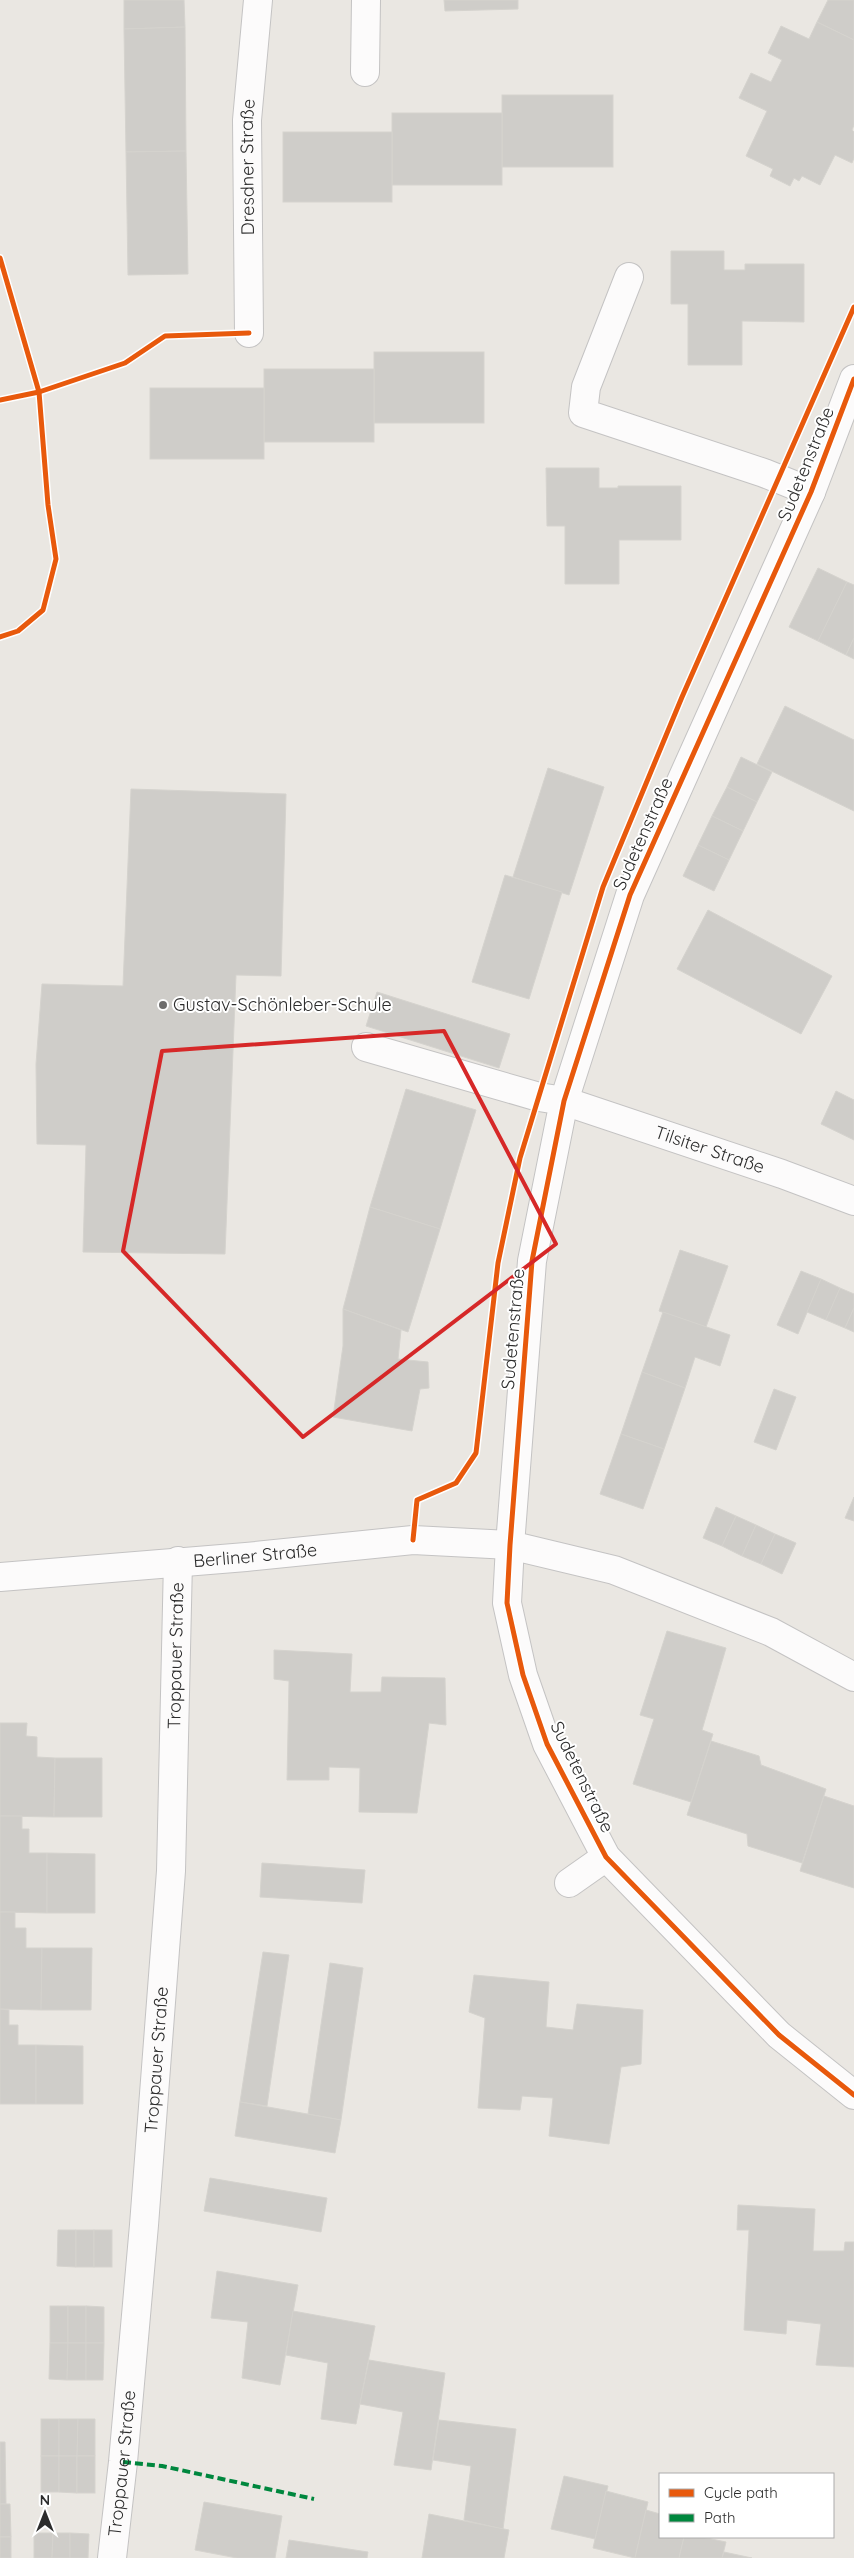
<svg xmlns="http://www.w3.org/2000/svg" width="854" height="2558" font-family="Quicksand,sans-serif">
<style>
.building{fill:#cfcdc9;stroke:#d5d3ce}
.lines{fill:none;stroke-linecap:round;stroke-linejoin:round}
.minor-casing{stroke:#c4c3c3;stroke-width:30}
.minor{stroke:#fcfbfb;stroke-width:28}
.quiet{stroke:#00873e;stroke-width:4;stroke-dasharray:8 4;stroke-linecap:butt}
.cycleway-casing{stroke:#fff;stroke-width:8}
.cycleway{stroke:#e8590c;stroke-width:5}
.marked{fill:none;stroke:#d62828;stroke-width:4;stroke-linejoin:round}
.poi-dot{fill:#6e6d6c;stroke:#fff;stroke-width:2}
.labels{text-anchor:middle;stroke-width:4;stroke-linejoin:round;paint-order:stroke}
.street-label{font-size:18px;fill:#2c2c2c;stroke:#fff}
.poi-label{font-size:18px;fill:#2c2c2c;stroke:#fff;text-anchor:start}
</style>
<rect width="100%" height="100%" fill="#eae7e2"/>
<g class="building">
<polygon points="124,0 184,0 185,27 124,29"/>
<polygon points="444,0 518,0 518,9 445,11"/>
<polygon points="828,0 854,0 854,40 817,22"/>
<polygon points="817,22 854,40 854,125 852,130 854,132 854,158 852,163 835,155 820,185 802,176 799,181 794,178 790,186 770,176 773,169 746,156 767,111 739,98 751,73 771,82 782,60 768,53 781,26 809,39"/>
<polygon points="185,27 186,151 126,152 124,29"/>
<rect x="502" y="95" width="111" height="72"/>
<rect x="392" y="113" width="110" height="72"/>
<rect x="283" y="132" width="109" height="70"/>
<polygon points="186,151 188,274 128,275 126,152"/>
<polygon points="671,251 724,251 724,270 745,270 745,264 804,264 804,322 742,321 742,365 688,365 688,304 671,304"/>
<rect x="374" y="352" width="110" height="71"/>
<rect x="264" y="369" width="110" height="73"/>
<rect x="150" y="388" width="114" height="71"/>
<polygon points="546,468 599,468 599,488 618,488 618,486 681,486 681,540 619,540 619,584 565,584 565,526 547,526"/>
<polygon points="818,568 847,582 818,641 789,627"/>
<polygon points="847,582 854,585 854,638 846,655 818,641"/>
<polygon points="854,638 854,659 846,655"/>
<polygon points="785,706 854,740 854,811 757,764"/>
<polygon points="741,757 772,772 757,802 727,787"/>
<polygon points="548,768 604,787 569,895 513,877"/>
<polygon points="727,787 757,802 743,831 712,816"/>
<polygon points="131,789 286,794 281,976 236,975 225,1254 83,1252 86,1145 37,1144 36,1064 42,984 123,986"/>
<polygon points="712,816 743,831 729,860 698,845"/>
<polygon points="698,845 729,860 714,891 683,876"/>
<polygon points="505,875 562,892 529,999 472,982"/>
<polygon points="708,910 832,976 801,1034 677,969"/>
<polygon points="377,992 510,1034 499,1068 366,1026"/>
<polygon points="406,1089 476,1110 440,1229 370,1207"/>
<polygon points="836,1091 854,1100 854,1140 821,1124"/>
<polygon points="370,1207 440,1229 408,1332 343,1309"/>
<polygon points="680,1250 728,1266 706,1327 659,1311"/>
<polygon points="801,1271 821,1279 798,1334 777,1325"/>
<polygon points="821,1279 840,1288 826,1320 807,1312"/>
<polygon points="840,1288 854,1294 854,1308 845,1328 826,1320"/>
<polygon points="854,1308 854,1332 845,1328"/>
<polygon points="343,1309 401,1330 398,1359 428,1362 429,1388 420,1389 412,1431 333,1417 343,1346"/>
<polygon points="663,1312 730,1335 720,1366 695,1357 685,1388 642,1372"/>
<polygon points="642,1372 685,1388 664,1449 621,1434"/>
<polygon points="774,1389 796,1397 776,1450 754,1442"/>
<polygon points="621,1434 664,1449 643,1509 600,1494"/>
<polygon points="854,1497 854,1521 845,1518"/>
<polygon points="716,1507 736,1516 722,1546 703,1538"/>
<polygon points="736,1516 756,1525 742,1556 722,1546"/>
<polygon points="756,1525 775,1534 761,1564 742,1556"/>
<polygon points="775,1534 796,1543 782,1574 761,1564"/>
<polygon points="667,1631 726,1648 702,1730 713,1734 691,1802 633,1784 654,1719 640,1715"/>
<polygon points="274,1650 352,1654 350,1692 381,1692 382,1677 445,1678 446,1725 429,1723 417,1813 359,1812 360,1768 329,1767 329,1780 287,1780 289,1681 274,1679"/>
<polygon points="0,1723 27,1723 26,1736 37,1737 37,1757 55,1758 54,1817 0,1816"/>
<polygon points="711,1741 759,1756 761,1765 826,1789 802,1863 748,1846 747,1834 687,1815"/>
<polygon points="55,1758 102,1758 102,1817 54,1817"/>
<polygon points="824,1796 854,1806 854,1888 800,1871"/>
<polygon points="0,1816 22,1816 22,1829 29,1829 29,1853 47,1853 47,1913 0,1912"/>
<polygon points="47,1853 95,1854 95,1913 47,1913"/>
<polygon points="262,1863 365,1870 362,1903 260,1897"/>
<polygon points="0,1912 15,1912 15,1928 26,1928 26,1948 42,1948 41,2010 0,2009"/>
<polygon points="42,1948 92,1948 91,2010 41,2010"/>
<polygon points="263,1952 289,1955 267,2106 240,2102"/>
<polygon points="330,1963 363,1968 341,2120 308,2114"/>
<polygon points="474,1975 549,1982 546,2027 573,2030 577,2004 643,2010 641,2064 621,2067 609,2144 549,2136 553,2098 522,2096 520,2110 478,2108 485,2018 469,2012"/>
<polygon points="0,2009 9,2010 9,2025 18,2025 18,2045 36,2045 36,2104 0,2104"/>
<polygon points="36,2045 83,2046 83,2104 36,2104"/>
<polygon points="240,2102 341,2120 335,2153 235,2136"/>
<polygon points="210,2178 327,2198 321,2232 204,2211"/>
<polygon points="738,2205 815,2209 813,2251 844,2251 845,2242 854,2242 854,2367 816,2365 821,2324 787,2320 786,2334 744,2330 749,2230 737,2230"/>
<polygon points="58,2230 76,2230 76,2267 57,2266"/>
<rect x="76" y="2230" width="18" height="37"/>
<rect x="94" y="2230" width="18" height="37"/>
<polygon points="217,2271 298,2285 280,2385 242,2378 248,2322 211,2318"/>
<rect x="50" y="2306" width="18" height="37"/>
<rect x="68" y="2306" width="18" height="37"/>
<polygon points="86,2306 104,2307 104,2343 86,2343"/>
<polygon points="293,2311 375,2326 356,2424 321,2419 328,2363 286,2355"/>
<polygon points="50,2343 68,2343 67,2380 49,2379"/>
<polygon points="68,2343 86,2343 86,2380 67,2380"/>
<polygon points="86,2343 104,2343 103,2380 86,2380"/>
<polygon points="369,2360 445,2373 431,2470 394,2465 403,2412 360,2404"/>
<rect x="41" y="2419" width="18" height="37"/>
<polygon points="59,2419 78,2419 77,2456 59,2456"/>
<polygon points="78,2419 95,2419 95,2456 77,2456"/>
<polygon points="439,2420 516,2429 503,2529 464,2520 471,2466 433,2460"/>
<polygon points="0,2442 5,2442 6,2504 0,2504"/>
<rect x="41" y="2456" width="18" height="36"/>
<polygon points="59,2456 77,2456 77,2493 59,2492"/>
<rect x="77" y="2456" width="18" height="37"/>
<polygon points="564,2476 608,2486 595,2539 551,2529"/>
<polygon points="606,2491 648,2502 635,2558 593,2548"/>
<polygon points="204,2502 282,2516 275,2558 237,2558 195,2550"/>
<polygon points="0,2504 10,2504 11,2537 0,2537"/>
<polygon points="646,2510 660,2514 660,2537 684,2537 679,2558 635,2558"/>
<polygon points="429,2514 509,2530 504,2558 422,2558"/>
<polygon points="34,2533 53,2533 52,2558 34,2558"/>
<polygon points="53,2533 70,2533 70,2558 52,2558"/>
<polygon points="70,2533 89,2534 88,2558 70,2558"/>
<rect x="0" y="2537" width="11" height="21"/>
<polygon points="684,2537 702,2537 726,2542 722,2558 679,2558"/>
<polygon points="289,2540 368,2552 367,2558 286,2558"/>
<polygon points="724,2552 752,2558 722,2558"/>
</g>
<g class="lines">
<g class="minor-casing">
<g id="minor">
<polyline points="365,72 366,0"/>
<polyline points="629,277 586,387 583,413 764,473 811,492"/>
<path id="s1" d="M249 333 247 120 258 0"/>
<polyline points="854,379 811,492 630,895 564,1101 532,1261 510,1545 507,1603 523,1675 547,1744 606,1857 779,2035 854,2095"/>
<path id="s2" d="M366 1047 539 1097 564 1101 782 1174 854 1201"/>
<path id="s3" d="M0 1577 246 1557 413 1540 510 1545 614 1570 771 1632 854 1677"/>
<polyline points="569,1883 606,1857"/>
<path id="s4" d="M112 2558 123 2462 144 2225 171 1871 178 1561"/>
</g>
</g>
<use href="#minor" class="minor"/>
<polyline class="quiet" points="123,2462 162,2466 314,2499"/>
<g class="cycleway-casing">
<g id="cycleway">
<polyline points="0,258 39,392 48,505 56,559 43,610 18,631 0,637"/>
<polyline points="854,379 811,492 630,895 564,1101 532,1261 510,1545 507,1603 523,1675 547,1744 606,1857 779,2035 854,2095"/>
<polyline points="0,400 39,392 125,363 165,336 249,333"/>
<polyline points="413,1540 417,1500 456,1483 476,1453 498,1263 520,1158 603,887 682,697 854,307"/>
</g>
</g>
<use href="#cycleway" class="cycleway"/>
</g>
<path class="marked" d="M444 1031 556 1244 303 1437 123 1251 162 1051Z"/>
<circle class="poi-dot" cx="163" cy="1005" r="5"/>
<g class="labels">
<g class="street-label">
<text dy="6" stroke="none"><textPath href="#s1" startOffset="166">Dresdner Straße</textPath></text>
<text transform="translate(806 464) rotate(-68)" y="6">Sudetenstraße</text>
<text transform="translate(643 834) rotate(-66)" y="6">Sudetenstraße</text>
<text dy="6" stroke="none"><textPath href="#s2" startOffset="359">Tilsiter Straße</textPath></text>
<text transform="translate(513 1329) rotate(-85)" y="6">Sudetenstraße</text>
<text dy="6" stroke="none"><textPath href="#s3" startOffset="256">Berliner Straße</textPath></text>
<text dy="6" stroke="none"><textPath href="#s4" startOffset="905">Troppauer Straße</textPath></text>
<text transform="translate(582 1777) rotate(64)" y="6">Sudetenstraße</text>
<text dy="6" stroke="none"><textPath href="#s4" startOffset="500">Troppauer Straße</textPath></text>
<text dy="6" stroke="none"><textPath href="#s4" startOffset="95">Troppauer Straße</textPath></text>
</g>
<g class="poi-label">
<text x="173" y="1011">Gustav-Schönleber-Schule</text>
</g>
</g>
<rect x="659" y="2473" width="175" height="65" fill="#ffffff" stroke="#ababab"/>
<rect x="669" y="2489" width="25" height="8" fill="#e8590c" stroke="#ababab"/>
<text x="704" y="2498" font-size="15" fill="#2c2c2c">Cycle path</text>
<rect x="669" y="2514" width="25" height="8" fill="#00873e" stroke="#ababab"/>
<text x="704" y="2523" font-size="15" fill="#2c2c2c">Path</text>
<g transform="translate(45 2513)" stroke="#ffffff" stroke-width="4" paint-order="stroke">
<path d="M0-4L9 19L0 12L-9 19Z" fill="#2c2c2c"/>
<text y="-8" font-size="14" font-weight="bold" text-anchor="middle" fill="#2c2c2c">N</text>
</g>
</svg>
